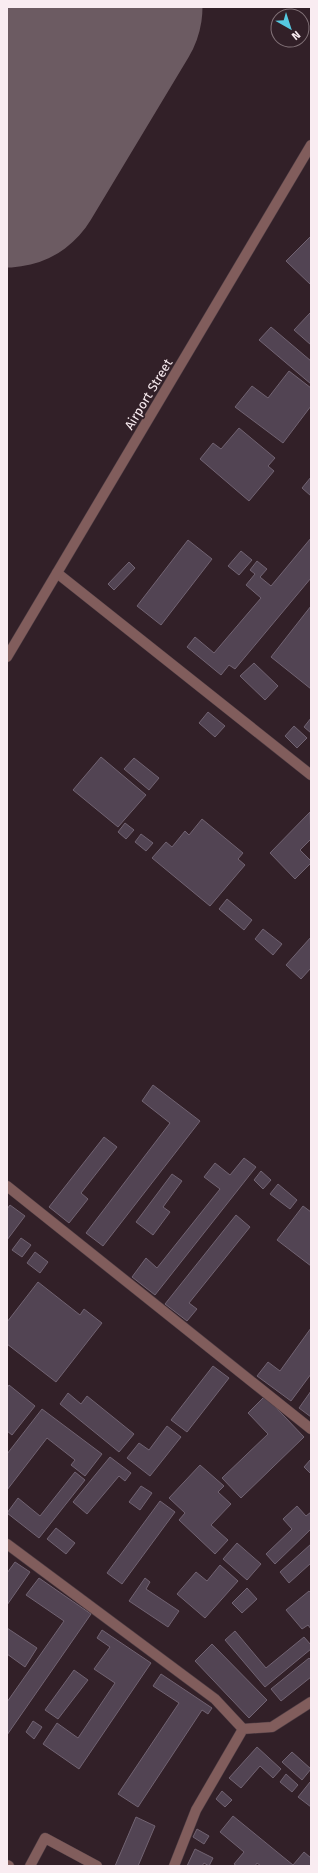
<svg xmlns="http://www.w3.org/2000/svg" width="318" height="1873" font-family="'Fira Sans',sans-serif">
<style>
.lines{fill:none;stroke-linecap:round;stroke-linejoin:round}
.runway{stroke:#6c5b62;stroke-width:195}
.building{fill:#524453;stroke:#716372}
.street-casing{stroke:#4e3d44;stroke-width:11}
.street{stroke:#815d5c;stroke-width:10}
.labels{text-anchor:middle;stroke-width:3.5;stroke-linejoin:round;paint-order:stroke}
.street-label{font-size:13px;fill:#f9ecf1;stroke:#322028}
</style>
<rect width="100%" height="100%" fill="#322028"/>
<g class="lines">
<polyline class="runway" points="7,170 105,7"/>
</g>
<g class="building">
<polygon points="311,236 311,285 286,261"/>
<polygon points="310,313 311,313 311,345 294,330"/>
<polygon points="271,327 311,361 311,384 259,340"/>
<polygon points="289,371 311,388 311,406 283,443 235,407 252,386 268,398"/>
<polygon points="239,428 275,458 268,466 274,471 249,501 200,459 213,443 221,449"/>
<polygon points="311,477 311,496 302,488"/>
<polygon points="311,538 311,578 235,669 229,665 221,675 187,647 195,637 214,653 261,598 246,585 255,574 250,570 257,561 267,569 260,577 271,586"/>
<polygon points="188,540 212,559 161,625 137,606"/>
<polygon points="241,551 252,560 239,575 228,566"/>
<polygon points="129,562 135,568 114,590 108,584"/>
<polygon points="311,606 311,689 271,657"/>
<polygon points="254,663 278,686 265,700 240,676"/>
<polygon points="208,712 225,726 215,737 199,723"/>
<polygon points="311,718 311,733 304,727"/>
<polygon points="294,726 307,738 297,748 285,736"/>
<polygon points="101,757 146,795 118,827 73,790"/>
<polygon points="134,758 159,778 149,790 124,769"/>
<polygon points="310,812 311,839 300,850 311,861 311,863 295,879 270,853"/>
<polygon points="202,819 243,853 238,859 245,865 210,906 152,858 166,842 172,847 185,831 189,835"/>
<polygon points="125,823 134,830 126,839 118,832"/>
<polygon points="141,834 153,843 146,851 135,842"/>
<polygon points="227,899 252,920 244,930 219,909"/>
<polygon points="263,929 282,944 273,955 255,939"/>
<polygon points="311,937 311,968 301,979 286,965"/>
<polygon points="153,1085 200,1121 103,1246 86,1233 170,1123 142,1101"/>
<polygon points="104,1137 117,1147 81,1193 88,1199 69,1223 49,1207"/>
<polygon points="244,1158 256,1167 155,1295 132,1277 146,1258 157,1268 220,1189 204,1177 215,1163 230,1175"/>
<polygon points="261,1171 271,1180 263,1189 254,1180"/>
<polygon points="172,1174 182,1181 163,1207 170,1212 153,1235 136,1222"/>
<polygon points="278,1184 297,1200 290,1209 270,1194"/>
<polygon points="10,1205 25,1216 7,1240 7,1209"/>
<polygon points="303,1206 311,1212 311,1266 277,1240"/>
<polygon points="236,1215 250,1227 189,1303 197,1309 187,1321 165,1304"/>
<polygon points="21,1238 31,1245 22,1257 12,1250"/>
<polygon points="35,1252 48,1262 40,1273 27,1263"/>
<polygon points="38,1282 80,1315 84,1309 102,1323 56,1382 7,1344 7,1322"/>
<polygon points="311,1328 311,1374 291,1401 257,1376 268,1362 280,1371"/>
<polygon points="213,1366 229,1378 187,1432 171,1420"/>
<polygon points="9,1385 35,1406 12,1435 7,1431 7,1388"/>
<polygon points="311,1391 311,1417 299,1408"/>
<polygon points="68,1393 81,1404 87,1396 134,1434 119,1452 60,1404"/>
<polygon points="265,1396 304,1437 241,1498 222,1478 268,1434 248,1413"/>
<polygon points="42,1409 102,1454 85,1476 71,1465 75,1460 47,1438 7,1490 7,1454"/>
<polygon points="167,1426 181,1437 150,1476 127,1458 139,1443 149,1450"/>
<polygon points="110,1457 131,1473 125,1481 119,1476 87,1514 73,1502"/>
<polygon points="311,1459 311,1474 304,1467"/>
<polygon points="200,1465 224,1486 218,1492 231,1504 211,1525 228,1540 215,1554 179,1520 185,1513 169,1498"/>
<polygon points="75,1472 85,1480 39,1538 7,1513 18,1498 40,1516"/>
<polygon points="141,1486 152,1493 140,1510 129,1502"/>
<polygon points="160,1501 175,1512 122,1584 107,1573"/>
<polygon points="297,1506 306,1516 311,1512 311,1529 275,1564 266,1554 292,1529 283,1519"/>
<polygon points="56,1528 75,1543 66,1554 47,1539"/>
<polygon points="237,1543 261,1564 247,1580 223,1559"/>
<polygon points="311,1544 311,1563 289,1583 280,1572"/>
<polygon points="15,1562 30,1572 7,1605 7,1573"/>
<polygon points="220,1565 238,1581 205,1618 177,1594 196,1572 207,1581"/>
<polygon points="39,1578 91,1614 7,1735 7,1702 64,1621 26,1595"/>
<polygon points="145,1578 150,1582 146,1589 179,1611 168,1627 129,1601"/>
<polygon points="247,1588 257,1599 242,1613 232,1603"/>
<polygon points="309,1591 311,1593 311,1629 308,1625 302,1629 286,1610"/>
<polygon points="7,1628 37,1648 25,1667 7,1654"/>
<polygon points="102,1630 151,1663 79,1769 43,1744 57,1723 78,1738 115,1683 94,1669 110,1647 97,1638"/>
<polygon points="235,1631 266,1668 304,1637 311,1645 311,1649 265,1687 225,1640"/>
<polygon points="212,1644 267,1700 249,1718 195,1661"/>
<polygon points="309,1658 311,1660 311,1677 281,1701 271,1689"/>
<polygon points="74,1670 88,1680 58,1719 45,1710"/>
<polygon points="161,1674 212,1708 208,1714 202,1710 138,1807 118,1794 179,1703 153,1686"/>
<polygon points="33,1721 42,1727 34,1739 26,1732"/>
<polygon points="257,1747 281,1769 273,1778 260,1766 241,1788 229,1778"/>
<polygon points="292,1752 311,1769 302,1780 282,1762"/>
<polygon points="286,1774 298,1785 292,1792 280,1782"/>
<polygon points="310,1782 311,1783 311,1807 298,1797"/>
<polygon points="222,1791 232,1800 225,1807 216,1799"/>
<polygon points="233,1816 293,1865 304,1852 311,1858 311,1866 261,1866 257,1863 255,1866 237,1866 234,1864 244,1852 220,1832"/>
<polygon points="136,1817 155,1826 138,1866 115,1866"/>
<polygon points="197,1829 209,1836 204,1844 193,1837"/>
<polygon points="195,1849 213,1858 209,1866 204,1863 202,1866 187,1866"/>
</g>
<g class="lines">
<g class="street-casing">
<g id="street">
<polyline points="57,573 311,775"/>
<polyline points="7,657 311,145"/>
<polyline points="7,1186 311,1429"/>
<polyline points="7,1544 215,1699 243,1729"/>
<polyline points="7,1865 9,1866"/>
<polyline points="30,1866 45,1838 97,1866"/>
<polyline points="174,1866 196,1810 243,1729 272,1727 311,1702"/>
</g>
</g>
<use href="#street" class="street"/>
</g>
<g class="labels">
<g class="street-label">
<text transform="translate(148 394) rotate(-59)" y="5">Airport Street</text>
</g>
</g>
<rect width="318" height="1873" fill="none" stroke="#f9ecf1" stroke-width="16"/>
<g transform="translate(290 28) rotate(141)"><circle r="19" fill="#322028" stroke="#827278"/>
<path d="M0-3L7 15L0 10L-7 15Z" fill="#56c9e1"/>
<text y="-6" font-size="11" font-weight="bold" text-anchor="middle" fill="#f9ecf1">N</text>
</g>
</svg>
